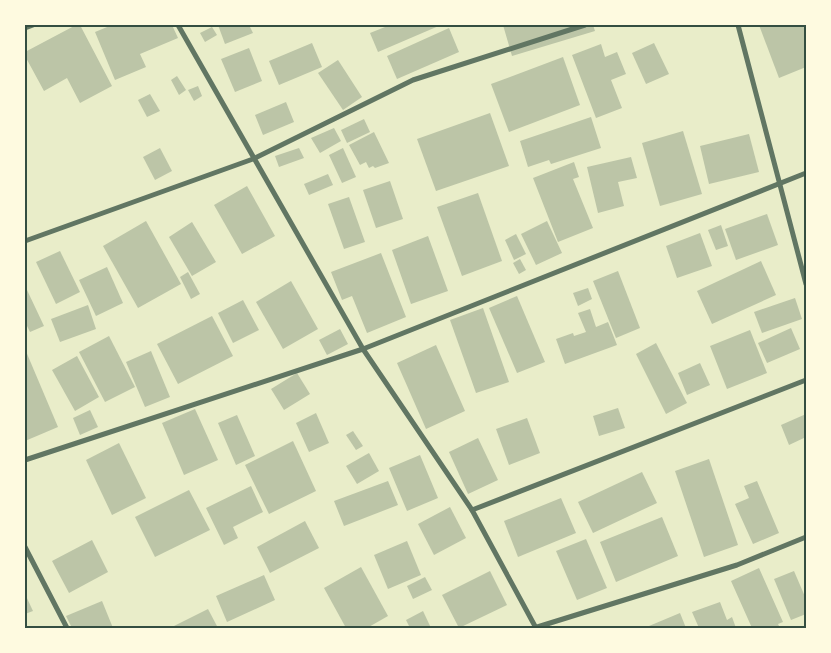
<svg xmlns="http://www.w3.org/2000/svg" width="831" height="653" font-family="Barlow,sans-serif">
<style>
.building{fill:#bcc5a7}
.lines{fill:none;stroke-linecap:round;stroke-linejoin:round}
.minor{stroke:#617663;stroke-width:5}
.neatline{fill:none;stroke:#344e41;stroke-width:2}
</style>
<rect width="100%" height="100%" fill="#e9edc9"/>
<g class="building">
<polygon points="76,25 80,25 112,86 80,103 67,78 44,91 25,56 25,52"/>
<polygon points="112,25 172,25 178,38 140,54 146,67 115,80 95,32"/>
<polygon points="218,25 249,25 253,33 225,44"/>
<polygon points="390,25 441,25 378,52 370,33"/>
<polygon points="503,25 593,25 595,31 512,56"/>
<polygon points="759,25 803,25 806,34 806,67 779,78"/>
<polygon points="212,27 217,35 205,42 200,33"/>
<polygon points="449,28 459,52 397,79 387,56"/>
<polygon points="312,43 322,67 279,85 269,61"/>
<polygon points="654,43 669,74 646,84 632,53"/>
<polygon points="601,44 605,57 617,52 626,74 611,80 622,108 596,118 572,55"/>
<polygon points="249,48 262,81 235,92 221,59"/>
<polygon points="563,57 580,105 509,132 491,84"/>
<polygon points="338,60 362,97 343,110 318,73"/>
<polygon points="177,76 186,90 179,95 171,80"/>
<polygon points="198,86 202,96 194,101 188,90"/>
<polygon points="150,94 160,111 147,117 138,100"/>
<polygon points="286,102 294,122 263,135 255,115"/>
<polygon points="490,113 509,166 436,191 417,139"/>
<polygon points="591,117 601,148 551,164 549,160 528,167 520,141"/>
<polygon points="364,119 370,132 347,143 341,130"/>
<polygon points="334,128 341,141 320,153 311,138"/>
<polygon points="683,131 702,194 660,206 642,143"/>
<polygon points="374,132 389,163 375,168 373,166 369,168 366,162 360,165 349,145"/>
<polygon points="749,134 759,172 709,184 700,146"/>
<polygon points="160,148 172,171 155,180 143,157"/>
<polygon points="299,148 304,158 279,167 275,156"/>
<polygon points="343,148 356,177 342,183 329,155"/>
<polygon points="631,157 637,178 618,182 624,206 598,213 587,167"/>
<polygon points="574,162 579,177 573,179 593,228 558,242 533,178"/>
<polygon points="328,174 333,185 309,195 304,184"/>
<polygon points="390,181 403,219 376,228 363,190"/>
<polygon points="247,186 275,236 242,254 214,205"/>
<polygon points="478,193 502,261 462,276 437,207"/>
<polygon points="349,197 365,242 344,249 328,204"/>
<polygon points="767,214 778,245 736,260 725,229"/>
<polygon points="146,221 181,284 138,308 103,246"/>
<polygon points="547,221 562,253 536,265 521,234"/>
<polygon points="192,222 216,262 192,276 169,237"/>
<polygon points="721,225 728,246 716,250 708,230"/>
<polygon points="700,233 712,266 677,278 666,246"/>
<polygon points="516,234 526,254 514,260 505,240"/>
<polygon points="428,236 448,291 411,304 392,250"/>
<polygon points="60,251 80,292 56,304 36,262"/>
<polygon points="381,253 406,317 367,333 352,296 342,300 331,272"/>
<polygon points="520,259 526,270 519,274 513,263"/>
<polygon points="761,261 776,295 712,324 697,291"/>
<polygon points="107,267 123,303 96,316 79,280"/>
<polygon points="618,271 640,328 616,338 593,281"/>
<polygon points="188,272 200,294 191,299 180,277"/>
<polygon points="291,281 318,329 283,349 256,302"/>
<polygon points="588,288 592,299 578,306 573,293"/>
<polygon points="27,290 44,326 30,332 25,322 25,291"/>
<polygon points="517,296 545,362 517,373 489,308"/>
<polygon points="795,298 802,319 762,333 754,312"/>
<polygon points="243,300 259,330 233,343 218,313"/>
<polygon points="88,305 96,329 60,342 51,319"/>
<polygon points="483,308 509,382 476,393 450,320"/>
<polygon points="590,309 596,327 608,322 617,345 565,364 556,339 573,333 574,336 586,332 578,313"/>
<polygon points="212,316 233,356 178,384 157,344"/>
<polygon points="791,328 800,349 767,363 758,343"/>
<polygon points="340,329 348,344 327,355 319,340"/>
<polygon points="750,330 767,373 727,389 710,346"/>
<polygon points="109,336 135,387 105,402 79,352"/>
<polygon points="656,343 687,403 666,414 636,354"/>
<polygon points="436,345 465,411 426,429 397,363"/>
<polygon points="25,349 58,427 25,441"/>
<polygon points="151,351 170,397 145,407 126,362"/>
<polygon points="77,356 99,397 75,411 52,370"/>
<polygon points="700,363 710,385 687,395 678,373"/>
<polygon points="297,373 310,394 284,410 271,389"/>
<polygon points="618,408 625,428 599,436 593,416"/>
<polygon points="195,409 218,460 184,475 162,423"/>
<polygon points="90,410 98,427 80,435 73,418"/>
<polygon points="316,413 329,443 309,452 296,423"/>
<polygon points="806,414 806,437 789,445 781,425"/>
<polygon points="237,415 255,456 236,465 218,423"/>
<polygon points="527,418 540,453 509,465 496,429"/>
<polygon points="353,431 363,446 356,450 346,435"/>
<polygon points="478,438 498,480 468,494 449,452"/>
<polygon points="293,441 316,491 269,514 245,465"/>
<polygon points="119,443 146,498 112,515 86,460"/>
<polygon points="369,453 379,471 357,484 346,466"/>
<polygon points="420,455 438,498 407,511 389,468"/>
<polygon points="709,459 738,545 704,557 675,471"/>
<polygon points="642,472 657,503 593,533 578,502"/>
<polygon points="388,481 398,505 344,526 334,501"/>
<polygon points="757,481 779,533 753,544 735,504 749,498 744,486"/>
<polygon points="251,486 263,512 233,527 238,538 224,545 206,508"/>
<polygon points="189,490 210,530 155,557 135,517"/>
<polygon points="561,498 576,533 518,557 504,521"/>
<polygon points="450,507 466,538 434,555 418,524"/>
<polygon points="662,517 678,556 616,582 600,542"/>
<polygon points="305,521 319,548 270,573 257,547"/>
<polygon points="586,539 607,588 577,600 556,551"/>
<polygon points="92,540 108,572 69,593 52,561"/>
<polygon points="407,541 421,575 388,589 374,555"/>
<polygon points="361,567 388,616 367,628 346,628 324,588"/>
<polygon points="759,568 783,622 778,624 780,628 752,628 731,581"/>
<polygon points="490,571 507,605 459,628 442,595"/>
<polygon points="794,571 806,599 806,614 791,620 774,579"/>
<polygon points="264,575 275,600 227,622 216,596"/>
<polygon points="425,577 432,590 413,599 407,586"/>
<polygon points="25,594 33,611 25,614"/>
<polygon points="102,601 113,628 72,628 66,616"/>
<polygon points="720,602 727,620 732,617 736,628 699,628 692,612"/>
<polygon points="208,609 218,628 170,628"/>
<polygon points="423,611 431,628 410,628 406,620"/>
<polygon points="680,613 686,628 650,628 649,626"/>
</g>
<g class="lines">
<g class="minor">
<polyline points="178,25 363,349 472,510 536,628"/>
<polyline points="738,25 806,284"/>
<polyline points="25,28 33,25"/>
<polyline points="25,241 253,159 413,80 585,25"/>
<polyline points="25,460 363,349 806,173"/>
<polyline points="472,510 806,380"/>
<polyline points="25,547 67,628"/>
<polyline points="534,628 737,565 806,537"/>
</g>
</g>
<rect width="831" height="653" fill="none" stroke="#fefae0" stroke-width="52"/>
<rect x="26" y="26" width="779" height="601" class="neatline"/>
</svg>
